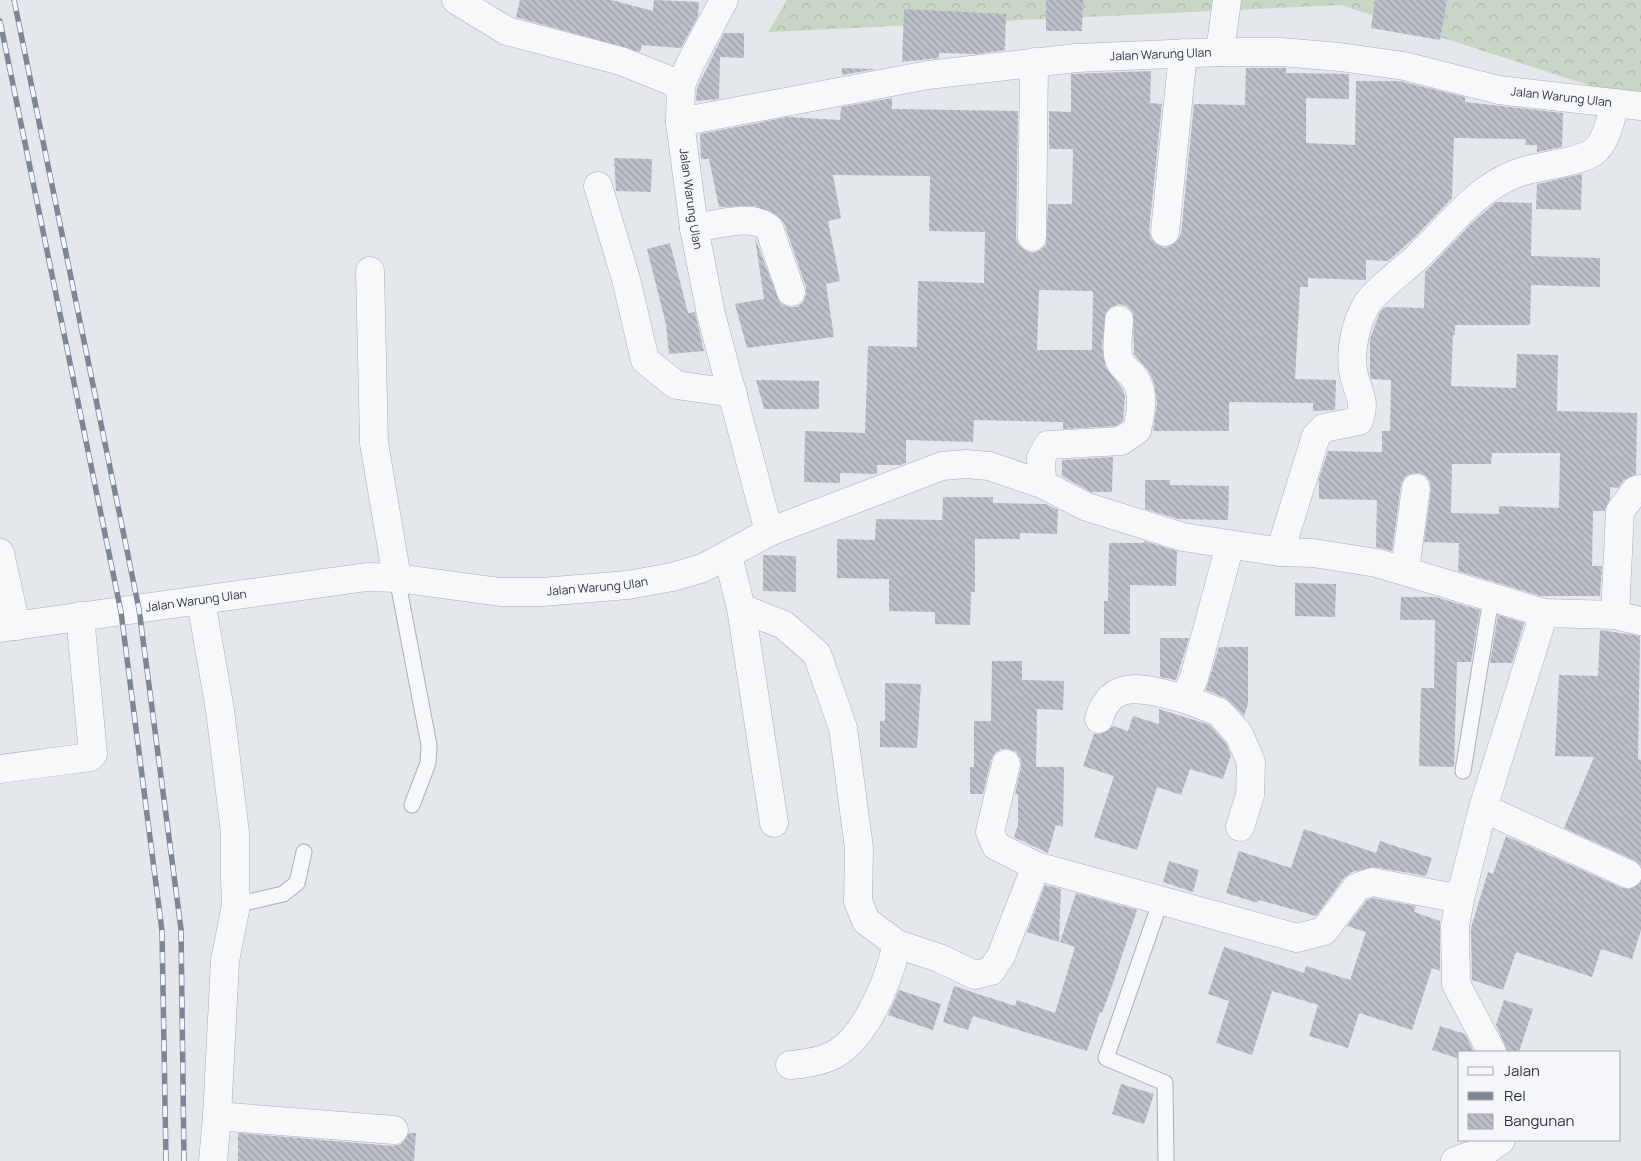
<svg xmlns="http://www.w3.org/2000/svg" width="1641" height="1161" font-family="Manrope,sans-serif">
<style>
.forest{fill:url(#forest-crowns)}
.building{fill:url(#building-back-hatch);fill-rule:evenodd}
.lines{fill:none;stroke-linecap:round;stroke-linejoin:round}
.lane-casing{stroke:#a9aeb7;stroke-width:17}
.street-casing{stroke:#a9aeb7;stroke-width:29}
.lane{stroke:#f7f8fa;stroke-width:15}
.street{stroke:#f7f8fa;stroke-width:28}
.rail-casing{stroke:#7d8696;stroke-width:5.5}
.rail{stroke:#f4f6f9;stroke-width:4;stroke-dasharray:11;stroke-linecap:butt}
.labels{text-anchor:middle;stroke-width:4.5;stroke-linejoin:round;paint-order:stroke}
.street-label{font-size:12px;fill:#2b3445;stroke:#f4f6f9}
</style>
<defs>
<pattern id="forest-crowns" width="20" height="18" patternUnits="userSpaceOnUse" patternTransform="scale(1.25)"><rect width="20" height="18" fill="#c9d6c5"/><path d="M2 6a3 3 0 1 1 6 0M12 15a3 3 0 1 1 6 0" fill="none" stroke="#adb8ab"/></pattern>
<pattern id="building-back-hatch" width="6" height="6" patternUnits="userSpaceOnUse" patternTransform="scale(1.25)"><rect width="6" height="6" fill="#bbc0ca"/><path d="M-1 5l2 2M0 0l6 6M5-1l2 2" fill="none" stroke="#989da6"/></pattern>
</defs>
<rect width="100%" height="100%" fill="#e4e7ec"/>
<polygon class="forest" points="787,0 1641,0 1641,102 1341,5 768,32"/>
<g class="building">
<polygon points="520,0 611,0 653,11 654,0 699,2 698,16 681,48 642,45 640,52 516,17"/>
<polygon points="1046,0 1083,0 1082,31 1046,31"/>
<polygon points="1375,0 1447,0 1440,40 1371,28"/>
<polygon points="904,9 1006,14 1005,50 978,54 939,53 939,58 902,62"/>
<polygon points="724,33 744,33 744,58 720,57 719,99 696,101 697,88"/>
<polygon points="842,68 876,69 842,75"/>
<path d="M1246 68H1286V73L1349 74V99L1306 98V143L1355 145 1356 81H1399L1465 97V102L1563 113 1562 147 1537 152V145H1525L1526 139 1454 138 1452 198 1415 237 1388 261 1366 260V280L1308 278V287H1300L1295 379 1336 380 1335 410 1313 411V403L1229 402V431H1153L1157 402 1154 383 1148 370 1134 354 1133 313 1127 306 1119 304 1111 307 1106 312 1102 346 1106 368 1122 388 1125 396 1123 421 1116 426 1063 429V422L974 420 973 442 906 440V463L900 465H877V474L840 473V483L804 482 805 431 865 433 868 346 917 347 918 281 984 283 985 232 929 231 930 176 833 175 841 218 828 221 840 281 826 284 834 337 747 348 735 304 764 299 755 238 780 303 788 307H797L803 302 806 295V287L784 223 777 215 754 206 719 207 709 159H701L700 134 788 117 840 120 841 107 892 98V109L1018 111 1016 237 1018 244 1024 250 1032 253 1040 250 1046 245 1048 204H1072L1073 149H1049V111L1071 112V74L1151 71 1150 103 1162 104 1149 231 1151 238 1156 244 1164 248 1171 246 1177 241 1181 234 1194 104 1245 105ZM1039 290 1093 291 1092 350H1037Z"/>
<polygon points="614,158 652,159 651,192 616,191"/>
<polygon points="1582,174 1581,210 1536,209 1537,184"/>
<path d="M1496 202 1532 203 1531 256 1600 258V287L1531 285 1530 325H1455V335H1453L1451 386 1516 388 1517 354 1558 355 1557 411 1637 413 1636 474 1624 480 1618 488 1610 487V499L1604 511H1593L1592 566H1602L1600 596H1541L1458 571 1459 543 1424 542 1431 490 1430 482 1426 476 1419 473 1410 474 1404 478 1401 485 1392 551 1376 547 1377 500 1319 499V478L1328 451 1382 452V431H1390L1391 380 1371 379 1370 373V339L1380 312 1385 307 1424 308 1425 272 1472 223ZM1492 453H1560L1559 508 1499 506V514L1451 513 1452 464H1491Z"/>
<polygon points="670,243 688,313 695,312 704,351 669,354 666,324 647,249"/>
<polygon points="756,380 819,381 819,409 764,409"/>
<polygon points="1113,457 1112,492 1091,492 1062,476 1062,460"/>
<polygon points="1145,480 1170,480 1170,485 1229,486 1228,520 1178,519 1145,509"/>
<polygon points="943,497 993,497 993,503 1046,504 1058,510 1057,534 1020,533 1020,539 975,539 975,592 971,592 970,625 935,624 935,612 889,611 889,579 837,578 837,539 875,540 876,519 942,520"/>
<polygon points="1144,541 1177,551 1176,586 1130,585 1130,634 1104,634 1104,601 1108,601 1109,543 1144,543"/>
<polygon points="763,555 796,556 796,592 763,591"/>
<polygon points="1295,583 1336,584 1335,617 1295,616"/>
<polygon points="1401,597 1435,597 1480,610 1471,662 1457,662 1454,767 1419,766 1421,688 1434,688 1435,620 1400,620"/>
<polygon points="1498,615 1524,623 1512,663 1490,663"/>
<polygon points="1600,630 1640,636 1638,759 1641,760 1641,866 1634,860 1564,828 1594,757 1555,756 1559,675 1598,676"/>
<polygon points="1160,638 1189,638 1176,680 1160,677"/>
<polygon points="1219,647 1248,647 1248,704 1244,716 1225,698 1206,690"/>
<polygon points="992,661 1022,661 1022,680 1064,681 1063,710 1037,709 1036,767 1064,767 1063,827 1056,825 1048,853 1014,837 1018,825 1018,794 1015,794 1021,767 1021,759 1016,752 1009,749 1001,749 995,753 991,760 983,794 970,794 970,767 974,767 974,721 991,721"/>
<polygon points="885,683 921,684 917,748 880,747 880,721 885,721"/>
<polygon points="1159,709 1210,725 1226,743 1231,755 1223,779 1190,769 1181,795 1157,787 1137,850 1094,837 1114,776 1083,766 1094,734 1101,734 1113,726 1128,731 1133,716 1159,724"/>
<polygon points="1304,829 1376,853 1380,841 1432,858 1426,876 1374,867 1352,872 1344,878 1316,916 1259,900 1258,903 1226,893 1239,851 1291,868"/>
<polygon points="1506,836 1622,888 1630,889 1641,882 1641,930 1632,959 1601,949 1592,977 1516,952 1503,990 1472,980 1471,928 1488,872 1493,874"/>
<polygon points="1169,861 1199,870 1193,892 1163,882"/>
<polygon points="1045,885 1061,889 1059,942 1027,932"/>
<polygon points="1076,893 1137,910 1112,986 1102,1013 1100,1012 1087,1051 973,1016 968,1030 943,1022 954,986 1015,1006 1017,1000 1055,1013 1075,947 1060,942"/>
<polygon points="1373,898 1416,906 1414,912 1440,921 1440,971 1432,968 1412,1030 1359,1013 1348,1048 1309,1036 1318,1005 1272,991 1252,1055 1216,1043 1229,1001 1208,994 1224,947 1304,973 1306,966 1350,980 1366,932 1347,926 1367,900"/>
<polygon points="899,990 941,1004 933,1030 888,1015"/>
<polygon points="1504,1000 1533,1009 1519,1052 1507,1050 1496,1025"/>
<polygon points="1440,1026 1465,1034 1474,1052 1460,1052 1460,1059 1432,1050"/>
<polygon points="1121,1084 1154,1094 1144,1124 1112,1114"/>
<polygon points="238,1133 393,1146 401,1144 409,1133 416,1133 414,1161 238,1161"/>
</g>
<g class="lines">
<g class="lane-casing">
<g id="lane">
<polyline points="397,578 429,745 428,763 412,805"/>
<polyline points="1463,771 1491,599"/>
<polyline points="1161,900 1106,1058 1165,1083 1166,1161"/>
<polyline points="236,905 283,894 297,883 304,852"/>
</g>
</g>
<g class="street-casing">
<g id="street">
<polyline points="456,0 507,31 621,61 681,85"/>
<path id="s1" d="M724 0 691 62 681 85 680 122 694 228 711 314 769 532"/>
<polyline points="1220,52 1227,0"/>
<path id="s2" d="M680 122 928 75 1076 58 1220 52H1281L1340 57 1404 66 1499 90 1641 106"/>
<polyline points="598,186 626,279 645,360 676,385 733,393"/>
<path d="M694 228C716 225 750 213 769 228L791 292"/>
<polyline points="1165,232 1183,53"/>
<polyline points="1032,237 1034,62"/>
<polyline points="370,271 374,443 397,578"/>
<path d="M1042 484 1041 458 1048 445 1121 441 1137 430C1141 412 1146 389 1131 374 1125 368 1119 364 1118 355 1116 344 1119 331 1119 320"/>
<path d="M1280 552 1316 436 1324 428 1359 421C1367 398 1356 391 1353 370 1350 349 1356 322 1367 304 1375 291 1402 271 1414 260 1447 230 1472 191 1515 174 1537 165 1571 165 1592 153 1606 145 1611 118 1615 103"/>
<polyline points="0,553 16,626"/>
<polyline points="728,556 741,608 774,823"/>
<polyline points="1405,570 1416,488"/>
<polyline points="201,601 220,710 235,833 235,878 236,905 225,961 217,1116 213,1161"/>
<polyline points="741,608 784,625 817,654 843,728 859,848 858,901 866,921 897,944"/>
<polyline points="1615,615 1620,511 1636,490 1641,489"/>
<path id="s3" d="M0 628 367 577 397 578 500 592H542L628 585 672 577 703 568 769 532 942 466 966 464 989 466 1042 484 1087 507 1183 537 1280 552 1313 553 1377 563 1544 613 1615 615 1641 621"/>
<polyline points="1185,699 1219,712 1239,734 1251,762 1250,795 1240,827"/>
<path d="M1099 719C1112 674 1152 691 1185 699L1194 678 1230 545"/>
<polyline points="1006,764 990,832 996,846 1036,866"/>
<polyline points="0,769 90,757 93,754 80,616"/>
<polyline points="1483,808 1628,874"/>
<polyline points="1460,899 1455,926 1456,984 1492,1052"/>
<path d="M790 1065C832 1062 849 1051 870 1015 883 992 891 970 897 944L939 958 975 975 991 971 1001 956 1036 866 1297 938 1324 931 1357 887 1372 882 1460 899 1483 808 1544 613"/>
<polyline points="217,1116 394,1130"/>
<polyline points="1455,1161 1487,1150 1501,1140"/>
</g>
</g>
<use href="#lane" class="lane"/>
<use href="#street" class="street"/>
<g class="rail-casing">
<g id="rail">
<polyline points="14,0 139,609 181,929 184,1161"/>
<polyline points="0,21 121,612 162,931 166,1161"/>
</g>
</g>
<use href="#rail" class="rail"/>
</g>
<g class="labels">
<g class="street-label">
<text dy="4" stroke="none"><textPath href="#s2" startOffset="486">Jalan Warung Ulan</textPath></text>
<text dy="4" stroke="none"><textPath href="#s2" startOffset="891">Jalan Warung Ulan</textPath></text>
<text dy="4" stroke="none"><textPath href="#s1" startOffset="210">Jalan Warung Ulan</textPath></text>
<text dy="4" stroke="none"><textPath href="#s3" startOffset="602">Jalan Warung Ulan</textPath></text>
<text dy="4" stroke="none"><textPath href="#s3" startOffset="198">Jalan Warung Ulan</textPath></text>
</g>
</g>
<rect x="1458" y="1051" width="162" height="90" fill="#f4f6f9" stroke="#a4a8b1"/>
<rect x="1468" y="1067" width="25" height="8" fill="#f7f8fa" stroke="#a4a8b1"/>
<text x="1504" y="1076" font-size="15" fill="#2b3445">Jalan</text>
<rect x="1468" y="1092" width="25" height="8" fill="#7d8696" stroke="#a4a8b1"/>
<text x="1504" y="1101" font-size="15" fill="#2b3445">Rel</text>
<rect x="1468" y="1114" width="25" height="15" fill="url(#building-back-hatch)" stroke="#a4a8b1"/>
<text x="1504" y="1126" font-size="15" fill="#2b3445">Bangunan</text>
</svg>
